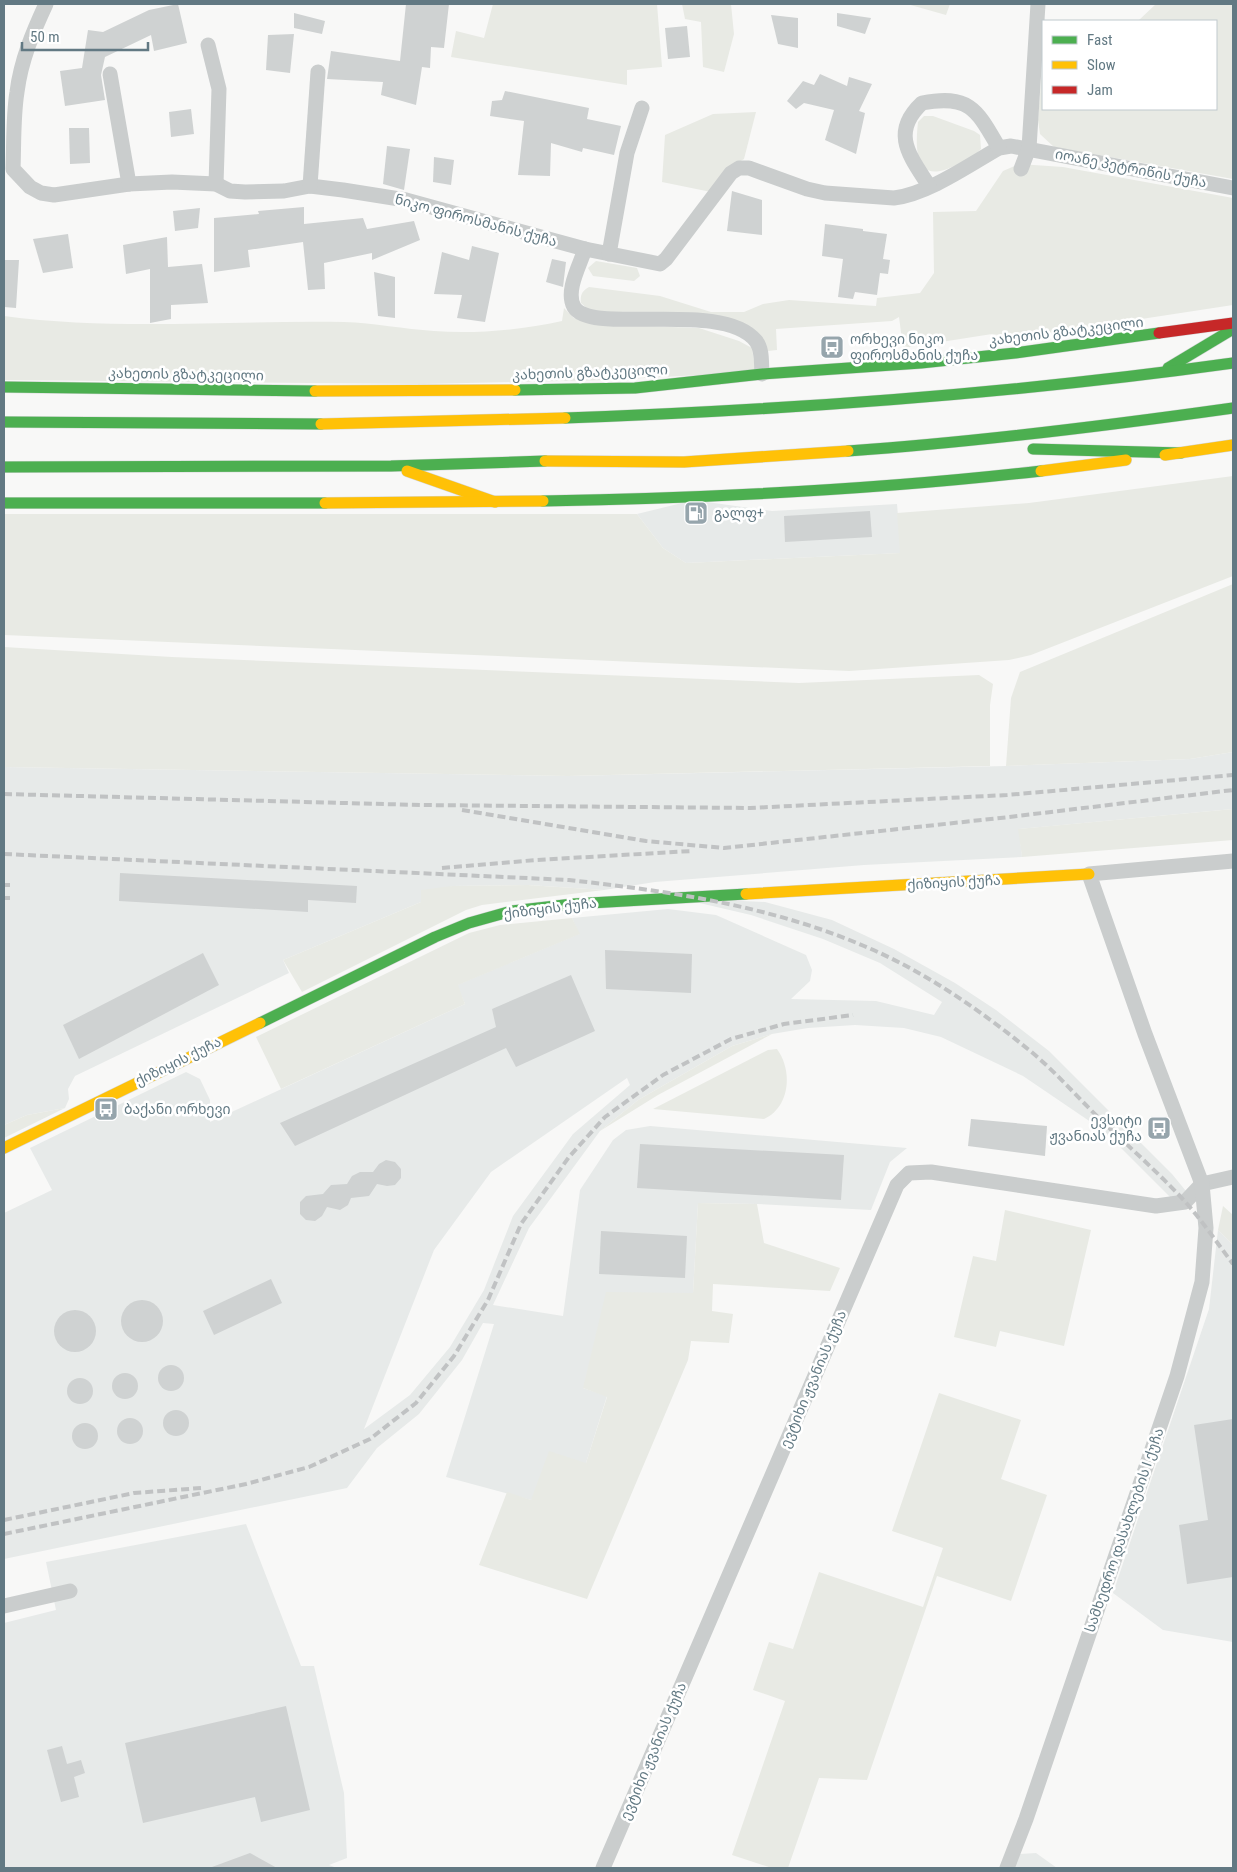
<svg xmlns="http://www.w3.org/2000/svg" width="1237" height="1872" font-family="'Roboto Condensed','Noto Sans Georgian',sans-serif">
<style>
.built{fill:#e7eae9;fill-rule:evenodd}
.green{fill:#e8eae4}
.building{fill:#cfd2d2}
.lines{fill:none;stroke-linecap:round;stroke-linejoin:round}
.fast-casing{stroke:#d5d6d7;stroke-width:12}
.slow-casing{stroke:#d5d6d7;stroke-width:12}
.jam-casing{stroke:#d5d6d7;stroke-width:12}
.street{stroke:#cacdcd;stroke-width:15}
.fast{stroke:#4caf50;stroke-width:11}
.slow{stroke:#ffc107;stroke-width:11}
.jam{stroke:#c62828;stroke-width:11}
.rail{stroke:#c0c2c3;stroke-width:4;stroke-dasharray:8 4;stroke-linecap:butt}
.labels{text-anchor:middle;stroke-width:5;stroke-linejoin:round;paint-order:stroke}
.street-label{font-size:14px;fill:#627983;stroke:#fff}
.poi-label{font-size:14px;fill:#627983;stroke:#fff;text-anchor:start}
</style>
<rect width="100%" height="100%" fill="#f8f8f7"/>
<g class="built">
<polygon points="686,502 707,502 772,511 897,504 901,553 686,563 663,548 637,514"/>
<polygon points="1233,752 1233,809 1019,829 1022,857 864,865 655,882 604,890 528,885 452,886 421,902 283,960 289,973 75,1076 68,1089 69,1099 65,1108 27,1115 4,1125 4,767 568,776 1006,766 1190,759"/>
<path d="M678 898 765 902 832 920 894 949 955 983 996 1010 1049 1051 1172 1174 1190 1196 1176 1203 1104 1131 1023 1076 941 1037 904 1028 855 1025 808 1028 772 1034 732 1046 638 1100 600 1131 529 1228 493 1305 563 1316 580 1190 613 1140 626 1130 650 1126 907 1148 890 1162 871 1210 757 1204 698 1203 693 1293 583 1388 607 1396 586 1463 531 1500 446 1477 494 1324 483 1323 462 1360 419 1414 377 1448 347 1488 4 1559V1213L52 1190 30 1148 186 1072 200 1079 210 1100V1122L465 1004 457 985 579 934 572 918 668 909 716 915 806 955 812 970 810 981 791 999 876 1001 934 1015 942 1002 880 963 823 939 751 915ZM627 1078 630 1085 573 1134 513 1216 484 1290 450 1347 410 1395 364 1429 434 1250 491 1172Z"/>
<polygon points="1218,1230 1233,1245 1233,1642 1163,1630 1113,1593 1209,1309"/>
<polygon points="246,1524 301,1666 314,1666 344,1793 347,1858 329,1865 337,1868 4,1868 4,1623 56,1610 46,1562"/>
<polygon points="1036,1853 1057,1868 1014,1868 1020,1854"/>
</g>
<g class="green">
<polygon points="493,4 657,4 662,67 627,70 627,85 451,57 456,31 484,38"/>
<polygon points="682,4 731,4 734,34 724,72 703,67 701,22 685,19"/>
<polygon points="907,4 950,4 946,15"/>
<polygon points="1156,4 1233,4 1233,179 1054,147 1040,134 1038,120 1043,55 1043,109 1216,109 1216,21 1138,21"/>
<polygon points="756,112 744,159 737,163 711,192 662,182 665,135 713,114"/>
<path d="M924 116H933L974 131 980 135 981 149C974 157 964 161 954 166 915 185 915 151 918 122Z"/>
<path d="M1019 164 1063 167 1233 198V305L1017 338 992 334 903 348 899 317 892 321 776 329 777 350 768 351 745 328 591 312 581 303C580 295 582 291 589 287L660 296 711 312H744L763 304 789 300 876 306 877 298 920 293 934 273 933 212 976 211 1003 171Z"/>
<polygon points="596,261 637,268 640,276 634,281 593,276 588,268"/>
<path d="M564 308 574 318 592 324 699 328 739 341 752 348 756 372 607 380 423 384 4 380V316C116 331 231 320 344 322 374 323 404 329 434 331 475 334 522 330 562 321Z"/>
<polygon points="1233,476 1233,576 1031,655 1009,660 849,671 4,635 4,514 637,514 663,548 686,563 900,553 897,513 1029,503"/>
<polygon points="1233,584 1233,752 1190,759 1006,766 1011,698 1020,672"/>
<polygon points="4,647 172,657 799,683 979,675 993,684 990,705 990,766 568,776 4,767"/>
<polygon points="1233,809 1233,840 1022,857 1018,829"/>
<polygon points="528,885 604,890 482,905 466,910 302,992 283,960 421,902 421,890 452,886"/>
<polygon points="572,918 580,934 458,985 465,1004 281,1089 256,1037 469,933 500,925"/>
<polygon points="772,1034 658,1095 600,1131 638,1100 732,1046"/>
<path d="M777 1049C793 1071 790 1107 764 1119L653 1109 768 1050Z"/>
<polygon points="65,1108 4,1138 4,1125 27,1115"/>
<polygon points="698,1203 757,1204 764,1243 840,1268 830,1291 713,1284 712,1311 733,1314 729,1343 691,1341 688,1360 587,1599 479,1565 507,1492 531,1500 549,1451 586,1463 607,1397 583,1388 606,1292 693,1293"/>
<polygon points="1223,1206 1233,1215 1233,1245 1218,1230"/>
<polygon points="1005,1210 1091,1230 1064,1346 1000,1331 996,1347 954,1337 973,1256 996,1261"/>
<polygon points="939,1393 1021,1420 1001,1479 1047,1495 1011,1601 937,1576 867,1780 819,1778 788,1868 772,1868 732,1855 785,1701 753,1690 769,1642 793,1649 819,1572 923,1607 943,1548 892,1531"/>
</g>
<g class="building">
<polygon points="178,4 187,43 154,51 151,35 105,57 101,75 105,100 65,106 60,71 82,68 88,30 103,32 149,10"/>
<polygon points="406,4 449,4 444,48 431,47 430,68 422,67 416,105 381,95 383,82 327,79 331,51 400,61"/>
<polygon points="294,13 325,21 322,34 294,28"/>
<polygon points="837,13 871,18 865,34 837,26"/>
<polygon points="771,15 798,18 798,48 778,44"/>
<polygon points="687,26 690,57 668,59 665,28"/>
<polygon points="294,34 290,73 266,70 268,35"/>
<polygon points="820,74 847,86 849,77 872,84 859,111 865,113 856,154 825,140 834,110 804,103 796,109 787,101 803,81 814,85"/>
<polygon points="505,91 589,108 587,119 621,126 614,155 583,148 582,152 551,143 550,176 518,175 524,121 490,116 492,101 502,100"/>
<polygon points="191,109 194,134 171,137 169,112"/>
<polygon points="69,128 89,128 90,163 70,164"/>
<polygon points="387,146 410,149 404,190 383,184"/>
<polygon points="434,157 454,160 451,185 433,182"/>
<polygon points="732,191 762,200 762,235 727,231"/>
<polygon points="304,207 304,224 363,218 367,229 414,221 420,240 372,260 372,253 324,263 325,289 308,290 303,242 248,250 250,267 214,272 214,218 259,214 258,211"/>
<polygon points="200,208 198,228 175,231 173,211"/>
<polygon points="825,224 863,229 863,231 887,234 883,259 890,260 888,274 880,273 877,295 855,292 853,299 838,297 843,259 822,256"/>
<polygon points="68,234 73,268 43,273 33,239"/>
<polygon points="167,237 168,267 202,264 208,303 171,305 171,319 150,323 150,269 126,274 123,245"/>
<polygon points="472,246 499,253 485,322 457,318 462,295 434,294 442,252 469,260"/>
<polygon points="552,259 566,262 563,287 546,282"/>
<polygon points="4,260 19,260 16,308 4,307"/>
<polygon points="374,272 395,277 395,318 378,316"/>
<polygon points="870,511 872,537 785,542 784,516"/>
<polygon points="120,873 357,886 356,903 308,900 308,912 119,901"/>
<polygon points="605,950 692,954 691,993 606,989"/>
<polygon points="203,953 219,985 79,1059 63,1025"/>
<polygon points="571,975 595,1031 516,1067 506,1048 295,1146 280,1123 496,1027 492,1009"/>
<polygon points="971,1119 1047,1126 1045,1156 968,1146"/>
<polygon points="640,1144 844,1155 841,1200 637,1188"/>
<polygon points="386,1160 395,1162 401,1169 401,1178 395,1185 387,1186 377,1184 369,1196 351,1198 348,1205 340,1210 327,1207 322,1216 315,1221 306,1220 300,1214 300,1202 306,1196 323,1194 331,1185 347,1184 352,1176 360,1172 373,1172 379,1164"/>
<polygon points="601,1231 687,1236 685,1278 599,1274"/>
<polygon points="271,1279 282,1303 214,1335 203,1311"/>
<circle cx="142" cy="1321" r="21"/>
<circle cx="75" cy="1331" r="21"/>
<circle cx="171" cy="1378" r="13"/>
<circle cx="125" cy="1386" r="13"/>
<circle cx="80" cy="1391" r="13"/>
<circle cx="176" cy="1423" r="13"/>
<circle cx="130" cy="1431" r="13"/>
<polygon points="1233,1419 1233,1577 1187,1584 1179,1525 1208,1520 1194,1425"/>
<circle cx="85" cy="1436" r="13"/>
<polygon points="286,1706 310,1810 261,1822 255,1797 143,1823 125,1743"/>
<polygon points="62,1746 67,1764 81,1760 85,1773 74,1777 79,1797 61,1802 47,1750"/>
<polygon points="250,1853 277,1868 212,1868 212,1867"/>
</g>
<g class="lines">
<g class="fast-casing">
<g id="fast">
<polyline points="1168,368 1233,329"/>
<polyline points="4,387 315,391"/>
<polyline points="515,390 635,388 762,374 921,363 1015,353 1159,333"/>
<path d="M565 418C789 410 1011 394 1233 363"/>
<polyline points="4,422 321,424"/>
<polyline points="1033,449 1181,453"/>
<path d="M848 451C977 442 1105 426 1233 408"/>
<polyline points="4,467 391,466 545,461"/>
<path d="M543 501C709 498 876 490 1041 471"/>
<polyline points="4,503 325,503"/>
<polyline points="260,1023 435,937 469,923 512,911 573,904 746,894"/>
</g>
</g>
<g class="slow-casing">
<g id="slow">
<polyline points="315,391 515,390"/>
<polyline points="321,424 565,418"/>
<polyline points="1165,455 1233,445"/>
<polyline points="545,461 684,462 848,451"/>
<polyline points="407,471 495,502"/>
<polyline points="1041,471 1126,460"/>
<polyline points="325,503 543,501"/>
<polyline points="746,894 1089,874"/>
<polyline points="4,1148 260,1023"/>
</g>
</g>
<g class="jam-casing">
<polyline id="jam" points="1159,333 1233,323"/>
</g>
<g class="street">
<path d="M46 4C33 32 21 60 17 92 13 117 14 144 13 169L30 187 41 193 54 195 129 184 172 182 216 184 230 191 245 192 284 191 310 186 343 190 406 200 585 249 660 264 666 259 731 173 739 168H749L807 189 825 193 894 198C928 194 969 165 999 148L1011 146 1233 188"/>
<polyline points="208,45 219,89 216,184"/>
<polyline points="110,74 129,184"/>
<polyline points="1021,169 1029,148 1038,4"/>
<polyline points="310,186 318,72"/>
<path d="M929 186C910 156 890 133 922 103 970 94 977 110 999 148"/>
<path d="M585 249C580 265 565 291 574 307 591 336 723 299 756 341 763 350 761 363 762 374"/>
<polyline points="609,254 627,153 642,108"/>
<polyline points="1202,1184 1233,1177"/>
<polyline points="4,1606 70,1591"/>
<polyline points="603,1868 897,1185 909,1173 931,1172 1156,1206 1185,1202 1202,1184"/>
<polyline points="1007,1868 1026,1819 1177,1376 1202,1282 1206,1228 1202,1184 1145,1034 1089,874 1233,861"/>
</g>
<use href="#fast" class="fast"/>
<use href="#slow" class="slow"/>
<use href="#jam" class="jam"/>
<g class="rail">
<polyline points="4,794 420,805 750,808 1007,795 1233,775"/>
<polyline points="462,810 646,841 724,848 1009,817 1233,790"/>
<path d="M4 854 569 880C669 891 771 906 864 946 924 971 980 1010 1029 1050 1055 1071 1077 1097 1101 1120 1126 1144 1152 1167 1176 1192 1197 1213 1215 1240 1233 1264"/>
<polyline points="442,868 536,860 692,851"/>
<polyline points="4,885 10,885"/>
<polyline points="4,898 10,898"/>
<polyline points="4,1520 134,1493 201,1488"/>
<polyline points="4,1534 246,1484 309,1467 370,1439 416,1403 454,1356 488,1300 521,1224 569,1157 605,1117 663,1075 731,1039 784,1024 853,1015"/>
</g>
</g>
<defs>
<g id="bus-square" transform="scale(1.25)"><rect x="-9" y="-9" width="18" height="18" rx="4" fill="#96a5ac" stroke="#fff"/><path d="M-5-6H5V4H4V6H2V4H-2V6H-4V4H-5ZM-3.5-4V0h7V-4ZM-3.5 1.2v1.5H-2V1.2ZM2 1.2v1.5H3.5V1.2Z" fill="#fff"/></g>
<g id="fuel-square" transform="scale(1.25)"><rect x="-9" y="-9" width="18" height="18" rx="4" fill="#96a5ac" stroke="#fff"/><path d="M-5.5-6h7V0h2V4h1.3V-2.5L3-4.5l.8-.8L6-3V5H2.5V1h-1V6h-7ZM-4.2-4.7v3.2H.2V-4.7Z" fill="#fff"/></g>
</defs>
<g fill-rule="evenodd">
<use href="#bus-square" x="832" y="347"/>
<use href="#fuel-square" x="696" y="513"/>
<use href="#bus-square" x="106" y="1109"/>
<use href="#bus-square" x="1159" y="1128"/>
</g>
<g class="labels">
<g class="street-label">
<text transform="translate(1131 168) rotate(11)" y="5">იოანე პეტრიწის ქუჩა</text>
<text transform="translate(476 220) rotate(15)" y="5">ნიკო ფიროსმანის ქუჩა</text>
<text transform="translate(1066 331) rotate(-7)" y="5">კახეთის გზატკეცილი</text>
<text transform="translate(590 372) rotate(-2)" y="5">კახეთის გზატკეცილი</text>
<text transform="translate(186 374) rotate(1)" y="5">კახეთის გზატკეცილი</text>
<text transform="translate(954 882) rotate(-3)" y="5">ქიზიყის ქუჩა</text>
<text transform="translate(550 908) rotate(-7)" y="5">ქიზიყის ქუჩა</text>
<text transform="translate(178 1061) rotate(-26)" y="5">ქიზიყის ქუჩა</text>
<text transform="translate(813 1379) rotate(-67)" y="5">ევტიხი ჟვანიას ქუჩა</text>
<text transform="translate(1124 1530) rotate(-71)" y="5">სამხედრო დასახლების I ქუჩა</text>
<text transform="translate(653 1751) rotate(-67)" y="5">ევტიხი ჟვანიას ქუჩა</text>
</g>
<g class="poi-label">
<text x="850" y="344">ორხევი ნიკო<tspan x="850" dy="16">ფიროსმანის ქუჩა</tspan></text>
<text x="714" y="518">გალფ+</text>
<text x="124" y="1114">ბაქანი ორხევი</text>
<text x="1142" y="1125" text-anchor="end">ევსიტი<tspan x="1142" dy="16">ჟვანიას ქუჩა</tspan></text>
</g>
</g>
<rect width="1237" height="1872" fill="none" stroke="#627983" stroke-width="10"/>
<rect x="1042" y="20" width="175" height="90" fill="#ffffff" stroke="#c0c9cd"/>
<rect x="1052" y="36" width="25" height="8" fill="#4caf50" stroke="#c0c9cd"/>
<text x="1087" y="45" font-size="15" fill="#627983">Fast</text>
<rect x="1052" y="61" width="25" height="8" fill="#ffc107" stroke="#c0c9cd"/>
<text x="1087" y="70" font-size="15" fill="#627983">Slow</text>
<rect x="1052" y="86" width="25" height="8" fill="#c62828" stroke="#c0c9cd"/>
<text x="1087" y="95" font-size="15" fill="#627983">Jam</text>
<path d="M22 42v8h126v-8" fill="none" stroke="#627983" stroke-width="2.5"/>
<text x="30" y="42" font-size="15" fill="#627983" stroke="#ffffff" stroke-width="4" paint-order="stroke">50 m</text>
</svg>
